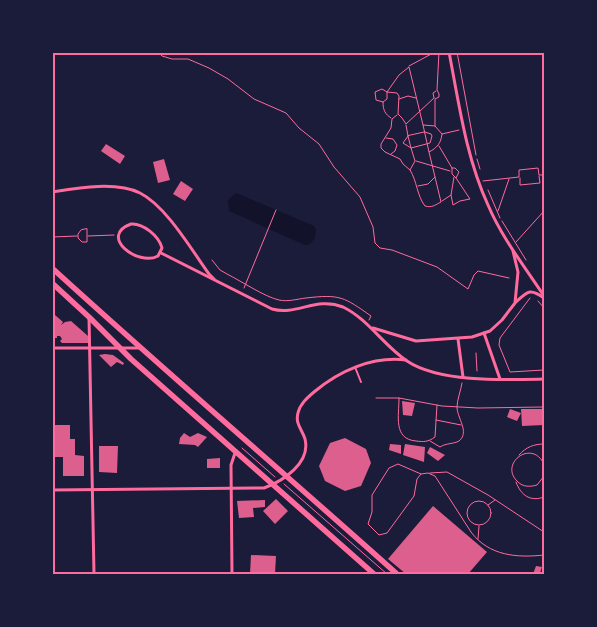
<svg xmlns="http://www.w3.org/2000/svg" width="597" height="627" font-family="Roboto,sans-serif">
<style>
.water{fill:#12122b}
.building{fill:#dd5f8e}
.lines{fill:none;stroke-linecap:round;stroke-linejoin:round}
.path{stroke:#ff6b9d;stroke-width:1}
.service{stroke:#ff6b9d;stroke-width:2}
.minor{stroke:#ff6b9d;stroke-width:3}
.primary{stroke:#ff6b9d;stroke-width:5.5}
.neatline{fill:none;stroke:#ff6b9d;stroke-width:2}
</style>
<rect width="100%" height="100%" fill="#1b1b3a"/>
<polygon class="water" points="236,193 314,226 316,230 315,238 310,244 305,245 229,211 228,200"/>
<g class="building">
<polygon points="106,144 125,156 120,164 101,151"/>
<polygon points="164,159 170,180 158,183 153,162"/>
<polygon points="181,181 193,189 185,201 173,194"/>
<polygon points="55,315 63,322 61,325 65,322 71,321 88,336 88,343 62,343 60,341 62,339 60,336 57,336 57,338 52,338 52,318"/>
<polygon points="105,354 113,355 124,363 123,365 117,362 111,367 99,355"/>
<polygon points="402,401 415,403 412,416 403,415"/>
<polygon points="510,409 521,413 517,421 507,417"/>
<polygon points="521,409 544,409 544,425 522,426"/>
<polygon points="52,425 70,425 70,439 75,439 75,455 84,456 84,476 63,476 63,457 52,457"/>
<polygon points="184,433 190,437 198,433 207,437 198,447 195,445 179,444 180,438"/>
<polygon points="345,438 366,449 371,463 361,486 345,491 325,481 319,466 330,443"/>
<polygon points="390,444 401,445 401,454 389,450"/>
<polygon points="405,444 425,447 424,462 403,455"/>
<polygon points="99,446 118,446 117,473 99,472"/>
<polygon points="430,447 445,455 438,461 427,453"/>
<polygon points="220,458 220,468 207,468 207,459"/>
<polygon points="276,499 288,511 275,524 263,511"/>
<polygon points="265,500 265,507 253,508 254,517 239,518 237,501"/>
<polygon points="433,506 487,552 468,574 406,574 388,559"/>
<polygon points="251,555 276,556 275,574 250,574"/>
<polygon points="536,566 542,567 540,573 543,574 533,574"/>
</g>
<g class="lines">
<g class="path">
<polyline points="158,52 162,56 172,59 188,59 209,68 228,79 254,99 286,113 299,128 319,144 334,167 360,197 373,227 375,243 380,248 392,250 437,267 468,289 474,275 478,271 509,278"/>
<polyline points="457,52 476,155"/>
<polyline points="409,66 435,52"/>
<polyline points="434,98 433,93 436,91"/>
<polyline points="399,99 408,96 416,98"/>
<path d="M383 102 376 100 375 92 382 89 387 92V99L383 102C383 110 385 114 391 118"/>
<polyline points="397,115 392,119 391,128 381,144 381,148 385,152 400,159 403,164 410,170"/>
<path d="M406 125 408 136 403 143 411 148 415 161 410 170C417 181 417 196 425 206 432 208 435 205 441 202L429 152"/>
<polyline points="423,125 409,67 399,75 387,92 397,93 399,96 398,114 402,118 406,124 434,98"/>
<polyline points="435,126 435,99 439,97 439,94 437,90 439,52"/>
<polygon points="425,132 431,134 432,136 430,143 411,148 408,136"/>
<path d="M442 134 435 126 423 125 429 152C437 148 441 143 442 134L459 130"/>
<polyline points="386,138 393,139 397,145 395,151 391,154"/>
<polyline points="439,146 452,168 452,174 456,178 459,172 455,168 452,168"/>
<polyline points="477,159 480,169"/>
<polyline points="416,161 450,171"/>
<polyline points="454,177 451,195 453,205 460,201 470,199 456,178"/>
<polyline points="520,178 520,185 540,183 539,176"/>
<polyline points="483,181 519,177 519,170 538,168 539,175 544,175"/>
<polyline points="418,186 428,184 435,177"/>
<polyline points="488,190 500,218"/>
<polyline points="442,201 451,195"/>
<polyline points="498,211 509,179"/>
<polyline points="502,221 526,260"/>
<polygon points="87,229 87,242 82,242 78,238 78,234 81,230"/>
<polyline points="88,236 114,235"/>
<polyline points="52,237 77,236"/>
<polyline points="516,242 544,211"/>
<path d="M212 260 220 270 227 274C241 281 265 297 279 300 288 302 297 299 306 298 340 294 344 297 371 316L369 320"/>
<polyline points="244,288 276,210"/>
<polyline points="530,298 500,338 499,345 510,372 544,370"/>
<polyline points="538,301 544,308"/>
<polyline points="476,353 477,371"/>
<polyline points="376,398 399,398 442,406 478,408 544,407"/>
<path d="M399 398C399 416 393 439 416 441 424 442 428 442 435 437L437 405"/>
<polyline points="436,420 461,425"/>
<path d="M430 441 440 447C446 443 454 444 459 441 470 432 457 418 457 407 457 400 461 390 462 383"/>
<polyline points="242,448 275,477"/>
<path d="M519 455C526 447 534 444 544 444"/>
<path d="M544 464C532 438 498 464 518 482 523 487 530 487 537 485L544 476"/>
<polyline points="430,473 447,472 488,495 544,532"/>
<path d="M421 474 417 479 414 496 387 533 379 535 368 524 372 512V495L389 468 398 464 421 474 428 473 435 476 471 532C489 556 517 558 544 555"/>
<polyline points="543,481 544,490"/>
<path d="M516 482C521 496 531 502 544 497"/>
<polyline points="284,484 387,574"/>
<circle cx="479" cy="513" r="12"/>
<polyline points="488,505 495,500"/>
<polyline points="478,539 479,526"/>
</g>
<polyline class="service" points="355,367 361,382"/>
<g class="minor">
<path d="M449 52C459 104 466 157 488 205 502 238 525 267 544 296"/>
<path d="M52 192C77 188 116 181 140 193 166 206 191 249 209 274L214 279"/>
<path d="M131 224C143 223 159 236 162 248L158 256C138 267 98 236 131 224Z"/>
<path d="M161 253 272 309C297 316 316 296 343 307 368 319 384 346 407 361 440 383 506 380 544 379"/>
<path d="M516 302C528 291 530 288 544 298"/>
<polyline points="89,317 94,574"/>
<polyline points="373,328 416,341 472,337 490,331 502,320 515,303 518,272 513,251"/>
<polyline points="484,333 500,379"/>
<polyline points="458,339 463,377"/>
<polyline points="52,348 139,348"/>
<path d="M52 490 264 488C283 481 311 463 305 439 302 429 295 424 298 413 300 404 307 398 314 392 339 371 372 356 406 360"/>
<polyline points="232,574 231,465 235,453"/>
</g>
<g class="primary">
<path d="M52 268C166 372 283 472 397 574"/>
<polyline points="52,283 89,317 131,359 374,574"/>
</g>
</g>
<rect width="597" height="627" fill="none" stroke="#1b1b3a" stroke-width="108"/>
<rect x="54" y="54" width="489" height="519" class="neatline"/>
</svg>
